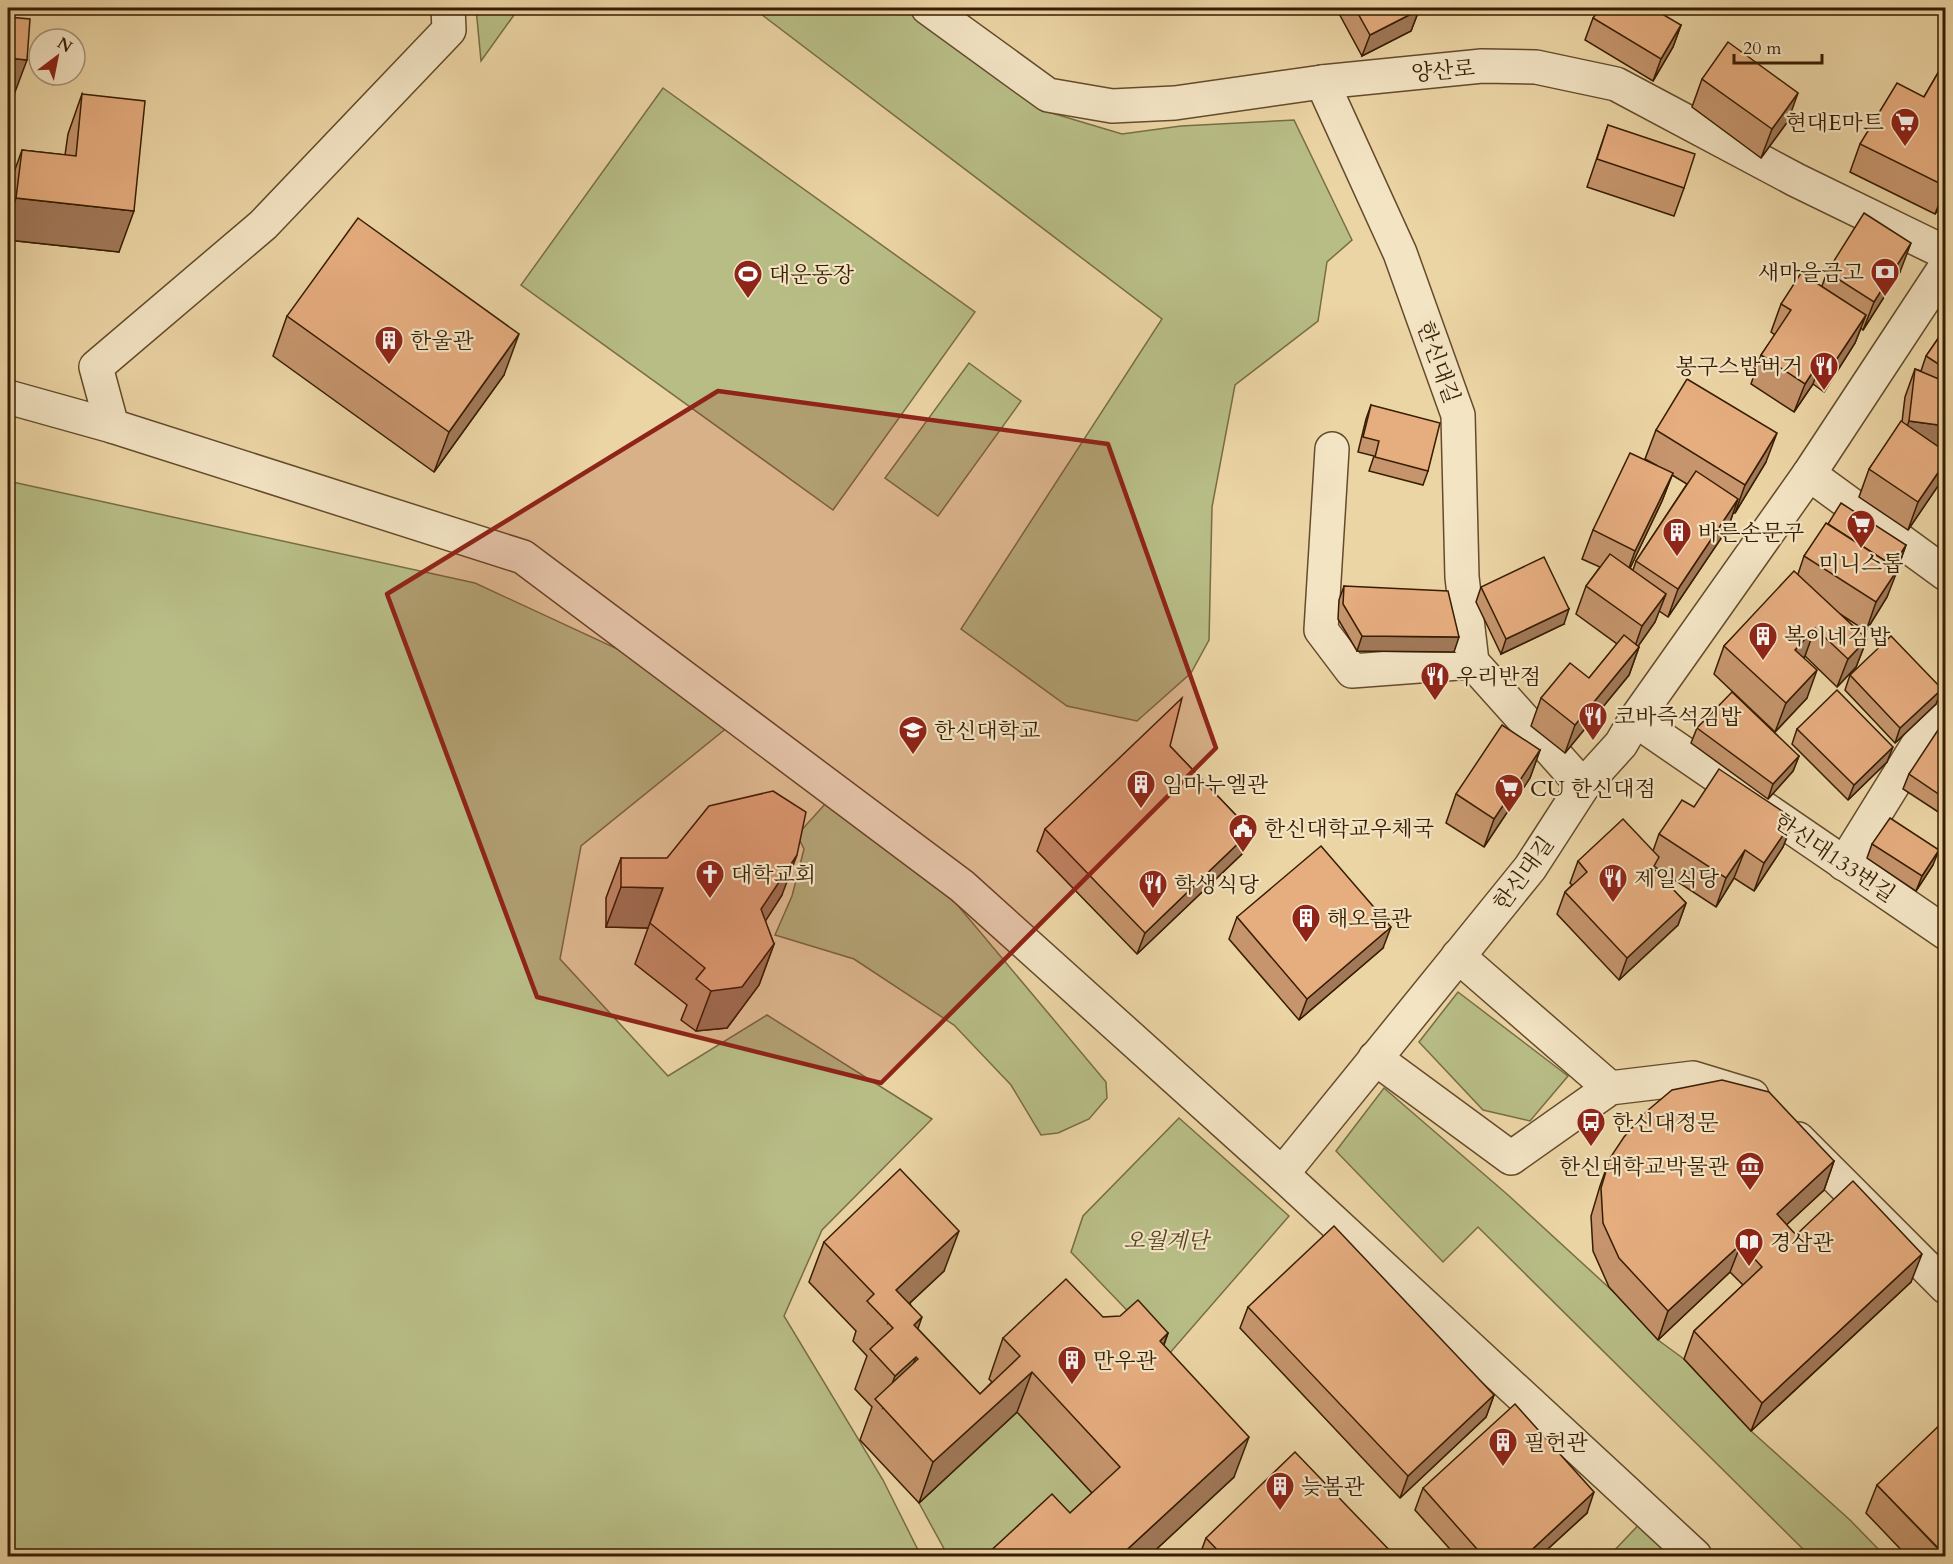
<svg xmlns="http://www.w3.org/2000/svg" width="1953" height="1564" font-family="Cardo,'Noto Serif KR',serif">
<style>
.green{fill:#b8bd86;stroke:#786d44;stroke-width:1.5}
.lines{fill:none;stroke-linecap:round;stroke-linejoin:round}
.minor-casing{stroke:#644b2b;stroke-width:36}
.minor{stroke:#f3e4c4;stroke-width:33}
.wall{fill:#c6956d;stroke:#371d02;stroke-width:1.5;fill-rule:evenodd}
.shaded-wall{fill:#a17959;stroke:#371d02;stroke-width:1.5}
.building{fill:#e6ad7f;stroke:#371d02;stroke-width:1.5}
.marked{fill:#8f2418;fill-opacity:0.2;stroke:#8f2418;stroke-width:4.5;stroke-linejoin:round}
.labels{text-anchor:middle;stroke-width:4.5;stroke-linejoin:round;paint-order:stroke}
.street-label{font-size:22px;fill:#371d02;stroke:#f3e4c4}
.poi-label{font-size:22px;fill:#371d02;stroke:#f3e4c4;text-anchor:start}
.park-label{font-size:22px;font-style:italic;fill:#574523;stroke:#f3e4c4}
</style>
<rect width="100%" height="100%" fill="#ecd5a5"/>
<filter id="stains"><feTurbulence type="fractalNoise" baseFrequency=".00333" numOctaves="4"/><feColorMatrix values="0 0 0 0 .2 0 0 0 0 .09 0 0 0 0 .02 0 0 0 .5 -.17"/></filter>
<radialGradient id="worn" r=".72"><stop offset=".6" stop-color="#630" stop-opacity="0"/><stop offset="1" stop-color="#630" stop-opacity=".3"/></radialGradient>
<g class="green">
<polygon points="476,8 519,8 481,61"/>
<polygon points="753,8 904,8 1045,111 1122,134 1181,126 1294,120 1352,240 1327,262 1318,321 1235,385 1212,507 1209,640 1191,673 1137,721 1067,706 961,629 1162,319"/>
<polygon points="663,88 975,312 833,510 521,285"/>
<polygon points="969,363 1021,401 938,516 885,478"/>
<polygon points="8,481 475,583 749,710 581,846 560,959 668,1076 767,1015 932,1119 822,1230 784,1316 883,1480 921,1556 8,1556"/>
<polygon points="826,803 955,902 1106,1082 1107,1098 1089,1119 1058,1133 1041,1135 1011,1085 954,1025 854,959 775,935 792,896 804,849 797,835"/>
<polygon points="1458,992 1568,1076 1530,1121 1483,1110 1419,1042"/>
<polygon points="1384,1088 1508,1195 1617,1295 1658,1340 1684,1359 1751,1431 1850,1520 1885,1556 1810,1556 1478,1227 1443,1262 1336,1151"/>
<polygon points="1179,1118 1289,1216 1169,1354 1071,1252 1083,1216"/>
<polygon points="1017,1412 1105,1507 1013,1556 948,1556 919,1503"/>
<polygon points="1649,1514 1695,1556 1609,1556"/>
</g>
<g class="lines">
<g class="minor-casing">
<g id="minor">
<polyline points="448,8 449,30 263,225 96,367 112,426 523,557 962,886 1282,1174 1695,1556"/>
<polyline points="928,8 1048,95 1112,106 1175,103 1322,82 1482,66 1536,67 1616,84 1796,180 1946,253"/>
<polyline points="1322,82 1400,253 1458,415 1462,577 1472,662 1583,786"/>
<polyline points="8,397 112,426"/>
<polyline points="1332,449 1321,630 1352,671 1472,662"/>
<polyline points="1809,474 1946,574"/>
<polyline points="1635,720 1946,933"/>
<polyline points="1844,864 1917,746 1946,709"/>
<polyline points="1458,956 1610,1088"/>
<polyline points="1375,1058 1511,1158 1610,1088 1693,1078 1752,1096"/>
<polyline points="1798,1139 1946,1287"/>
<polyline points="1282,1174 1530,868 1583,786 1621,744 1635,720 1809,474 1946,266"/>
</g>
</g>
<use href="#minor" class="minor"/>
</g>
<g class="wall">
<polygon points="1336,8 1418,8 1419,10 1411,31 1362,56"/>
<polygon points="1593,18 1681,25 1673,47 1653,81 1585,40"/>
<polygon points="1946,59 1946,198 1935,214 1850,172 1860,144 1924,97"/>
<polygon points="1702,79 1788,121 1761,158 1692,107"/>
<polygon points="82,94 119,252 8,240 8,189 22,150 65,155 68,134"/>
<polygon points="1608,125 1684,188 1674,216 1587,187"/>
<polygon points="1827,272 1900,272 1863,330 1861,328 1855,343 1824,392 1813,384 1794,412 1751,384 1761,355 1775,335 1771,332 1781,304 1822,286"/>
<polygon points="287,316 504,375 434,472 273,356"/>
<polygon points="1946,327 1946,467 1940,483 1908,530 1859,497 1869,469 1902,422 1905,397 1915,369 1921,371 1926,356"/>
<polygon points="1371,405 1428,471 1423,485 1369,471 1374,456 1358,452 1366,419"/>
<path d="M1656 430 1766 462 1735 513H1733L1728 528 1668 617 1659 611 1655 622 1638 646 1639 647 1629 675 1565 753 1531 726 1541 698 1589 678 1617 644 1576 614 1586 586 1600 567 1582 559 1593 530 1656 465 1645 459ZM1672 475 1687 484 1636 561 1633 570 1630 568 1662 501Z"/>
<polygon points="1946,520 1946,534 1942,530"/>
<polygon points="1828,524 1906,545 1901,559 1896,568 1887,597 1866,631 1840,614 1867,639 1856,667 1837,687 1805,656 1804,658 1807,698 1775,732 1714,674 1724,646 1798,574 1804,556"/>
<polygon points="1344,586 1454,652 1357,651 1338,619 1339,600"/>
<polygon points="1481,587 1564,624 1501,654 1476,602"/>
<polygon points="1850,675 1942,689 1936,704 1895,743 1845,690"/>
<polygon points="1697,728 1799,756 1793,771 1768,799 1691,743"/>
<polygon points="1797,729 1887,762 1848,800 1792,744"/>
<polygon points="1946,730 1946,817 1903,789 1909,774"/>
<polygon points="1170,746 1251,831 1243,853 1137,954 1037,851 1045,829"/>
<polygon points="1540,750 1530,778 1484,847 1446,823 1456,794"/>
<polygon points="1694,807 1794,819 1783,847 1754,891 1734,878 1716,907 1655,867 1654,870 1686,903 1678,925 1619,980 1557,914 1565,892 1572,885 1570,883 1578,861 1653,851 1659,834"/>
<polygon points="1872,844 1933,865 1916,891 1867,858"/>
<polygon points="621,858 782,895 765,921 774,944 759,985 727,1028 696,1031 681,1020 687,1005 635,964 648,928 606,927 606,898"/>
<polygon points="1237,917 1383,948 1299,1020 1229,939"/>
<polygon points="1610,1158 1834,1161 1824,1190 1786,1225 1796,1235 1911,1282 1751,1431 1684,1359 1694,1331 1743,1285 1730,1272 1658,1340 1609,1287 1593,1251 1591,1216 1600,1186"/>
<polygon points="824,1242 944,1271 910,1303 918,1329 980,1394 992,1382 989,1379 1003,1338 1103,1317 1168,1333 1164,1345 1234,1477 1148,1557 984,1557 1070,1513 1092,1493 1017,1412 919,1503 860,1440 872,1407 855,1389 867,1356 853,1341 856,1331 809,1282"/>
<polygon points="1248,1307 1494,1395 1486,1417 1400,1498 1240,1328"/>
<polygon points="1877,1485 1946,1557 1908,1557 1866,1513"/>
<polygon points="1423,1488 1587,1513 1539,1557 1457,1557 1415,1510"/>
<polygon points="1206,1538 1396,1557 1199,1557"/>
</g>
<g class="shaded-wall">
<polygon points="1419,10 1411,31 1362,56 1370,35"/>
<polygon points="1681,25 1673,47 1653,81 1661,59"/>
<polygon points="8,58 27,60 12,100 8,100"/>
<polygon points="1798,93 1788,121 1761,158 1772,129"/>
<polygon points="1946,186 1946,198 1935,214"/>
<polygon points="16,198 134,211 119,252 8,240 8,223"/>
<polygon points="1911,243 1900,272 1863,330 1874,302"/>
<polygon points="1866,315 1855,343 1824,392 1834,363"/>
<polygon points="519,334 504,375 434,472 449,432"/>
<polygon points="1823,356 1813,384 1794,412 1805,384"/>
<polygon points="1909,421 1946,426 1946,455 1899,450"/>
<polygon points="1777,433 1766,462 1735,513 1745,485"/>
<polygon points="1946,461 1946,467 1940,483 1908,530 1918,502"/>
<polygon points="1673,473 1662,501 1625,579 1635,551"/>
<polygon points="1738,499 1728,528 1668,617 1678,589"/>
<polygon points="1906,545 1901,559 1886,583 1891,568"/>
<polygon points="1898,569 1887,597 1866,631 1876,602"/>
<polygon points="1666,594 1655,622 1632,655 1642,626"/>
<polygon points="1569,609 1564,624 1501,654 1506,639"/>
<polygon points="1815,628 1805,656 1785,678 1795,650"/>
<polygon points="1362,636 1459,637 1454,652 1357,651"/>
<polygon points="1867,639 1856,667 1837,687 1848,659"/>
<polygon points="1639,647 1629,675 1565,753 1575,725"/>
<polygon points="1817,670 1807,698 1775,732 1786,703"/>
<polygon points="1942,689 1936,704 1895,743 1900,728"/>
<polygon points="1893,747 1887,762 1848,800 1854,785"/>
<polygon points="1540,750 1530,778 1484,847 1494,819"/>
<polygon points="1799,756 1793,771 1768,799 1773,784"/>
<polygon points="1794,819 1783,847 1754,891 1764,863"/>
<polygon points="1251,831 1243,853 1137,954 1145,933"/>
<polygon points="1745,850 1734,878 1716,907 1726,878"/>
<polygon points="1939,850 1933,865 1916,891 1922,876"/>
<polygon points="797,855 782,895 747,950 761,909"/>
<polygon points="621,887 663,888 648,928 606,927"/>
<polygon points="1686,903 1678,925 1619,980 1627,958"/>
<polygon points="1391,927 1383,948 1299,1020 1307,999"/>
<polygon points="774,944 759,985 727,1028 696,1031 711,991"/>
<polygon points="1834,1161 1824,1190 1767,1243 1777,1214"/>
<polygon points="959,1231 944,1271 888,1323 896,1290"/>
<polygon points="1741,1244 1730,1272 1658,1340 1668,1311"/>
<polygon points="1922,1254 1911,1282 1751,1431 1762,1403"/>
<polygon points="922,1317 908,1357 914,1325"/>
<polygon points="1168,1333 1153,1373 1160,1341"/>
<polygon points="916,1357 901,1397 883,1408 895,1376"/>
<polygon points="1032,1372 1017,1412 919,1503 933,1462"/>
<polygon points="1494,1395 1486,1417 1400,1498 1408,1476"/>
<polygon points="1249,1437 1234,1477 1148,1557 1119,1557"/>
<polygon points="1594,1492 1587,1513 1539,1557 1524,1557"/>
</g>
<g class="building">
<polygon points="1355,8 1418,8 1419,10 1370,35"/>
<polygon points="1600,8 1652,8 1681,25 1661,59 1593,18"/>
<polygon points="8,17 30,19 27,60 8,58"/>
<polygon points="1728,42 1798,93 1772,129 1702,79"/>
<polygon points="1946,59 1946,186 1945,186 1860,144 1897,83 1924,97"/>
<polygon points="82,94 145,101 134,211 16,198 22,150 76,156"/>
<polygon points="1608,125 1695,154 1684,188 1597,159"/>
<polygon points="1864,213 1911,243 1874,302 1827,272"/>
<polygon points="358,218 519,334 449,432 287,316"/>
<polygon points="1801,273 1866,315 1834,363 1823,356 1805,384 1761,355 1791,310 1781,304"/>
<polygon points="1946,327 1946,369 1926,356"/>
<polygon points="1915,369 1946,382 1946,426 1909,421"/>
<polygon points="1687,379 1777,433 1745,485 1656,430"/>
<polygon points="1371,405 1440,423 1428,471 1375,457 1379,441 1363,437"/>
<polygon points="1901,421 1946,452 1946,461 1918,502 1869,469"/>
<polygon points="1630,453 1673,473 1635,551 1593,530"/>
<polygon points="1696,471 1738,499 1678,589 1636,561"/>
<polygon points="1841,503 1906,545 1893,566 1828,524"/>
<polygon points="1826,523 1898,569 1876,602 1804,556"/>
<polygon points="1610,554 1666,594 1642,626 1586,586"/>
<polygon points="1544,557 1569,609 1506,639 1481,587"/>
<polygon points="1794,571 1867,639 1848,659 1815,628 1795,650 1817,670 1786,703 1724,646"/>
<polygon points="1344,586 1448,591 1459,637 1362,636 1343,604"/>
<polygon points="1624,635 1639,647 1575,725 1541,698 1570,663 1589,678"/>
<polygon points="1891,636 1942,689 1900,728 1850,675"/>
<polygon points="1837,690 1893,747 1854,785 1797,729"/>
<polygon points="1732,692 1799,756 1773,784 1697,728"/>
<polygon points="1182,698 1170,746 1251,831 1145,933 1045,829"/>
<polygon points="1502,725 1540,750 1494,819 1456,794"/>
<polygon points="1940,727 1946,730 1946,799 1909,774"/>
<polygon points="1719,769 1794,819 1764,863 1745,850 1726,878 1659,834 1682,800 1694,807"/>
<polygon points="773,791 806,812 797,855 761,909 774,944 742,987 711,991 696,979 705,968 650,923 663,888 621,887 621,858 667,858 709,806"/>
<polygon points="1890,818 1939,850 1922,876 1872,844"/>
<polygon points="1623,819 1659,857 1653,868 1686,903 1627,958 1565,892 1587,872 1578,861"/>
<polygon points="1321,846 1391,927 1307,999 1237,917"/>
<polygon points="1722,1080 1769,1092 1834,1161 1777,1214 1796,1235 1853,1181 1922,1254 1762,1403 1694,1331 1762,1267 1741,1244 1668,1311 1619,1258 1603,1223 1601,1188 1610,1158 1624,1137 1647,1111 1672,1090"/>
<polygon points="900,1169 959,1231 896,1290 922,1317 914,1325 980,1394 1020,1356 1003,1338 1066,1279 1103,1317 1120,1316 1138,1300 1168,1333 1160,1341 1249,1437 1119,1557 984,1557 1052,1494 1070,1513 1120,1467 1032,1372 933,1462 875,1399 918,1359 916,1357 895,1376 870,1349 893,1328 867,1301 874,1294 824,1242"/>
<polygon points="1334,1226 1494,1395 1408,1476 1248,1307"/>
<polygon points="1515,1404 1594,1492 1524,1557 1484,1557 1423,1488"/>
<polygon points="1946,1419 1946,1556 1877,1485"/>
<polygon points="1295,1452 1396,1557 1224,1557 1206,1538"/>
</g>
<path class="marked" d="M718 391 1108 444 1216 748 881 1083 537 997 387 594Z"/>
<defs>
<g id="supermarket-pin" transform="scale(1.5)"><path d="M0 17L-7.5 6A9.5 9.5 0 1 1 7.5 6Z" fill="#8f2418" stroke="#f3e4c4"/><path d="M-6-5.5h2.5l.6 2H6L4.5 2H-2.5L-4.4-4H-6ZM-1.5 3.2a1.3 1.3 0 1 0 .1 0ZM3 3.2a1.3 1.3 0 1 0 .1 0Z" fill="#fff"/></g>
<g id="bank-pin" transform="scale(1.5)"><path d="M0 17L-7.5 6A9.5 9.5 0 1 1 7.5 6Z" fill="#8f2418" stroke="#f3e4c4"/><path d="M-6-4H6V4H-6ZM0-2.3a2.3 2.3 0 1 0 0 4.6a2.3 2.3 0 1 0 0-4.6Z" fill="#fff"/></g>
<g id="stadium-pin" transform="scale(1.5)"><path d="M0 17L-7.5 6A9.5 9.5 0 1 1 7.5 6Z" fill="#8f2418" stroke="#f3e4c4"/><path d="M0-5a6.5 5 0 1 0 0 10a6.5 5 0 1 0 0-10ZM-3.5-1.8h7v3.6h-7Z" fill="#fff"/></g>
<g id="building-pin" transform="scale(1.5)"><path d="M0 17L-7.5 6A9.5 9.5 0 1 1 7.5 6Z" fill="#8f2418" stroke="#f3e4c4"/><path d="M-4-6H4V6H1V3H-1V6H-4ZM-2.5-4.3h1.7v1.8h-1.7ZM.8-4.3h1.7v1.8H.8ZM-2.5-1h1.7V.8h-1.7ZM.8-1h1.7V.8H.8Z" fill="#fff"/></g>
<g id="restaurant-pin" transform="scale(1.5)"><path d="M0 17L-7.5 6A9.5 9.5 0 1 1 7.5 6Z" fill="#8f2418" stroke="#f3e4c4"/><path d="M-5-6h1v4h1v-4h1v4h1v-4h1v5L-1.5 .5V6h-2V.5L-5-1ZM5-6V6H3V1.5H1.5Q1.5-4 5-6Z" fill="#fff"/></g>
<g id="university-pin" transform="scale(1.5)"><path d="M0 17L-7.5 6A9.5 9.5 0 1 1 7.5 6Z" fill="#8f2418" stroke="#f3e4c4"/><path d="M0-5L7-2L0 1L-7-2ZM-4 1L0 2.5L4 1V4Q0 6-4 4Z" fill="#fff"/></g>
<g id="civic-pin" transform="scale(1.5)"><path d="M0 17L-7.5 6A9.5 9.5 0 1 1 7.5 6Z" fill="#8f2418" stroke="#f3e4c4"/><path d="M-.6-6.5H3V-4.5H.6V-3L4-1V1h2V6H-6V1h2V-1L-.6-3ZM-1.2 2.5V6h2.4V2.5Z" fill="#fff"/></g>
<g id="church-pin" transform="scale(1.5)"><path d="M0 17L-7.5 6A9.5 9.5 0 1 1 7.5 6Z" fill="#8f2418" stroke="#f3e4c4"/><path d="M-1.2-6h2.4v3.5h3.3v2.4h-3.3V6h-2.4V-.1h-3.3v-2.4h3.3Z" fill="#fff"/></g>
<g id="bus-pin" transform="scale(1.5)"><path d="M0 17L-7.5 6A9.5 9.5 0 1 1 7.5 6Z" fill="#8f2418" stroke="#f3e4c4"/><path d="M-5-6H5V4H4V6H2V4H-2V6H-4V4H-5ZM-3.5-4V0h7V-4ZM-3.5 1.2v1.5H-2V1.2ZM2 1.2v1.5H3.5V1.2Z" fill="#fff"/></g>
<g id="museum-pin" transform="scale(1.5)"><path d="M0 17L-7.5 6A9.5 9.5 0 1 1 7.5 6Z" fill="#8f2418" stroke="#f3e4c4"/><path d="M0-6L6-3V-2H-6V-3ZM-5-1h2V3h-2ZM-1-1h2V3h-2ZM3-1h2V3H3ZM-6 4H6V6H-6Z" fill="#fff"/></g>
<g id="library-pin" transform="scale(1.5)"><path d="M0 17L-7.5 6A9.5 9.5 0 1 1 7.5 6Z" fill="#8f2418" stroke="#f3e4c4"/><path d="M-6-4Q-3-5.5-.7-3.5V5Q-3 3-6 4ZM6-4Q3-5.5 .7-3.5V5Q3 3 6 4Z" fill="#fff"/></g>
</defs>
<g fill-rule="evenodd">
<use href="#supermarket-pin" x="1905" y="122"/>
<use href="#bank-pin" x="1885" y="272"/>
<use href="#stadium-pin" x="748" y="274"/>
<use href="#building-pin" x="389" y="340"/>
<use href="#restaurant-pin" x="1824" y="366"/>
<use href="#supermarket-pin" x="1861" y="524"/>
<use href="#building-pin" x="1677" y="532"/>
<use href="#building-pin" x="1763" y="636"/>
<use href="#restaurant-pin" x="1435" y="676"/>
<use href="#restaurant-pin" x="1593" y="716"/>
<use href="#university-pin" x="913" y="730"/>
<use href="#building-pin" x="1141" y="784"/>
<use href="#supermarket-pin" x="1509" y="788"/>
<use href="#civic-pin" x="1243" y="828"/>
<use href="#church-pin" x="710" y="874"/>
<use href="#restaurant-pin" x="1613" y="878"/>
<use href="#restaurant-pin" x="1153" y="884"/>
<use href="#building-pin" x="1306" y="918"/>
<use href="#bus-pin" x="1591" y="1122"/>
<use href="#museum-pin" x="1750" y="1166"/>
<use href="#library-pin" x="1749" y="1242"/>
<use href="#building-pin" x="1072" y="1360"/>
<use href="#building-pin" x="1503" y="1442"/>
<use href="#building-pin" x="1280" y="1486"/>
</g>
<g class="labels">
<g class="street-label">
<text transform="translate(1443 70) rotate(-5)" y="8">양산로</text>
<text transform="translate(1439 362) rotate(70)" y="8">한신대길</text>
<text transform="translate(1835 857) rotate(34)" y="8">한신대133번길</text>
<text transform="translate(1523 873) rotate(-54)" y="8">한신대길</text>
</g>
<g class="poi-label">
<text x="1884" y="130" text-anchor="end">현대E마트</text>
<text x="1864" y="280" text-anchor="end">새마을금고</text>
<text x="769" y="282">대운동장</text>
<text x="410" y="348">한울관</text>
<text x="1803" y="374" text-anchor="end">봉구스밥버거</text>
<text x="1698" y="540">바른손문구</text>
<text x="1861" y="571" text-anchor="middle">미니스톱</text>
<text x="1784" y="644">복이네김밥</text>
<text x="1456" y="684">우리반점</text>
<text x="1614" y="724">코바즉석김밥</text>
<text x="934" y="738">한신대학교</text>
<text x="1162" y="792">임마누엘관</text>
<text x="1530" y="796">CU 한신대점</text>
<text x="1264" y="836">한신대학교우체국</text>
<text x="731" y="882">대학교회</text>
<text x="1634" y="886">제일식당</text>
<text x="1174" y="892">학생식당</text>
<text x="1327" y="926">해오름관</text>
<text x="1612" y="1130">한신대정문</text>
<text x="1729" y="1174" text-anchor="end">한신대학교박물관</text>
<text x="1770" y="1250">경삼관</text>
<text x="1093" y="1368">만우관</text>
<text x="1524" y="1450">필헌관</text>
<text x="1301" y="1494">늦봄관</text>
</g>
<g class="park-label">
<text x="1166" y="1248">오월계단</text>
</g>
</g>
<rect width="1953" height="1564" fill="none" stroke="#ecd5a5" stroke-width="30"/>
<rect x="9" y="9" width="1935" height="1546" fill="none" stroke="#371d02" stroke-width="3"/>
<rect x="15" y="15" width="1923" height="1534" fill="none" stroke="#371d02" stroke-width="1.5"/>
<g transform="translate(57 57) rotate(32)"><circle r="28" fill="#f3e4c4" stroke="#a89476" stroke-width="1.5"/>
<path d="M0-4.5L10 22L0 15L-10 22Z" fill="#8f2418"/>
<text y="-9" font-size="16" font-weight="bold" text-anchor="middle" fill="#371d02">N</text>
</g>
<path d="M1734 54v9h88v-9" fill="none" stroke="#371d02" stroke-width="3"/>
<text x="1743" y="54" font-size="18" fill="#371d02" stroke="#f3e4c4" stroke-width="4.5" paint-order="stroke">20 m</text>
<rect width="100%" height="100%" filter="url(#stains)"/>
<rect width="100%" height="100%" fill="url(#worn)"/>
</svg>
